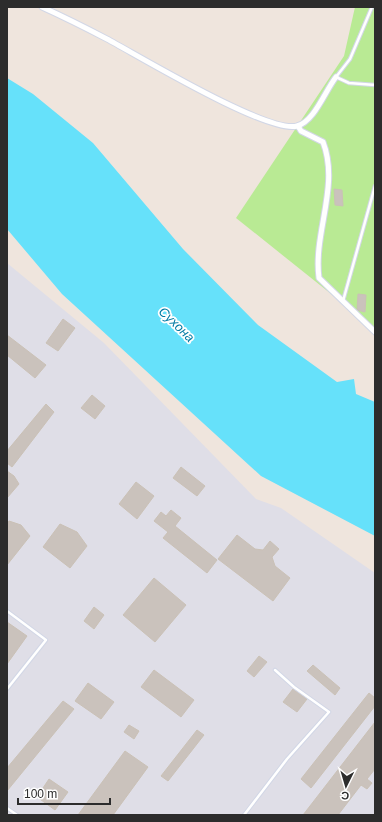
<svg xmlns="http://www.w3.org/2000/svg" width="382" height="822" font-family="Arial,sans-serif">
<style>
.industrial{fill:#dfdee7}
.green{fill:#b9ea94}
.water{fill:#66e1fa}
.building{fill:#cac2bc;stroke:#cac1b6}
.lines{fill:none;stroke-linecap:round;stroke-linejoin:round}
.lane-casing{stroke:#d2d7e6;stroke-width:4.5}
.street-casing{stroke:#d2d7e6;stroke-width:7}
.lane{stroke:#fff;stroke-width:2.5}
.street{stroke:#fff;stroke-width:5}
.labels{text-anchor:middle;stroke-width:3.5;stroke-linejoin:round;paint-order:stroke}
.water-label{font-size:13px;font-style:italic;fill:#017aa3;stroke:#fff}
</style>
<rect width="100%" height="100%" fill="#efe5dd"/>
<polygon class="industrial" points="7,263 104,343 256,499 281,508 375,573 375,815 7,815"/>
<polygon class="green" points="355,7 375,7 375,329 236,218 344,56"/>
<polygon class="water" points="7,78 33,94 93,143 183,249 258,325 337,382 354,379 356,394 375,402 375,536 261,476 62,294 7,229"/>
<g class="building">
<polygon points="334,189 342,190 343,206 335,205"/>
<polygon points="358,294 366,295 365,312 357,310"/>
<polygon points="63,319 75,328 58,351 46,343"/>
<polygon points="7,335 46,365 35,378 7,355"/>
<polygon points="92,395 105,406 95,419 81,408"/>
<polygon points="46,404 54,412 12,467 7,463 7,451"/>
<polygon points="181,467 205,486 197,496 173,478"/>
<polygon points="7,471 14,476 19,484 7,498"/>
<polygon points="136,482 154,496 137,519 119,504"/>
<polygon points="171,510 181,518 175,526 217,560 207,573 163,538 168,532 154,521 161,512 166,516"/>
<polygon points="9,521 21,525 30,536 7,565 7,524"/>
<polygon points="60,524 77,532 87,546 70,568 43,547"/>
<polygon points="237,535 255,549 263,550 270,541 279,549 272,557 275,566 290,578 273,601 218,559"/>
<polygon points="154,578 186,605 155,642 123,615"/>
<polygon points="94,607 104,615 94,629 84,621"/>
<polygon points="7,622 27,636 7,664"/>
<polygon points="259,656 267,662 254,677 247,671"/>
<polygon points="313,665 340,688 335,695 307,671"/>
<polygon points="154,670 194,700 181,717 141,687"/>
<polygon points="88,683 114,702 101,719 75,701"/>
<polygon points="293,689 307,699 297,712 283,702"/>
<polygon points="369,693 375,698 375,706 311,788 301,779"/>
<polygon points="63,701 74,709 7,791 7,768"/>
<polygon points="375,722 375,769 367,779 372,783 367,789 361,785 338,815 303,815"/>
<polygon points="129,725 139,731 134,739 124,732"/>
<polygon points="197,730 204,735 168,781 161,776"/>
<polygon points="125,751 148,767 113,815 78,815"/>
<polygon points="49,779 68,792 55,810 37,797"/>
</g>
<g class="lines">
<g class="lane-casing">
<g id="lane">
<polyline points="372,7 350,59 336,77 349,83 375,85"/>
<polyline points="343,301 375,186"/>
<polyline points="7,611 46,640 7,689"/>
<polyline points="7,808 17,815"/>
<polyline points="244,815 287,759 329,712 294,687 275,670"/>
</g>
</g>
<g class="street-casing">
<g id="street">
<path d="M42 7C64 17 86 28 107 39 139 56 268 134 297 126 314 122 325 91 336 77"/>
<path d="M298 126 301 131 323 142C340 186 313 233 319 278L375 332"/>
</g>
</g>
<use href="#lane" class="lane"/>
<use href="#street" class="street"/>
</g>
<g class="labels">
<g class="water-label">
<text transform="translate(177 324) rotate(44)" y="5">Сухона</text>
</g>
</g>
<rect width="382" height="822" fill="none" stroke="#2c2c2c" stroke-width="16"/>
<g transform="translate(346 786) rotate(185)" stroke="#ffffff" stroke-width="3" paint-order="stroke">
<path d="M0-3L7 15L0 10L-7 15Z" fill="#2c2c2c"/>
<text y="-6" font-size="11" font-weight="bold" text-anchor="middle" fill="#2c2c2c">С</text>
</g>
<path d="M18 798v6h92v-6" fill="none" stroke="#2c2c2c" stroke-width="2"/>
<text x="24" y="798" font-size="12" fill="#2c2c2c" stroke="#ffffff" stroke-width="3" paint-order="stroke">100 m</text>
</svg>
